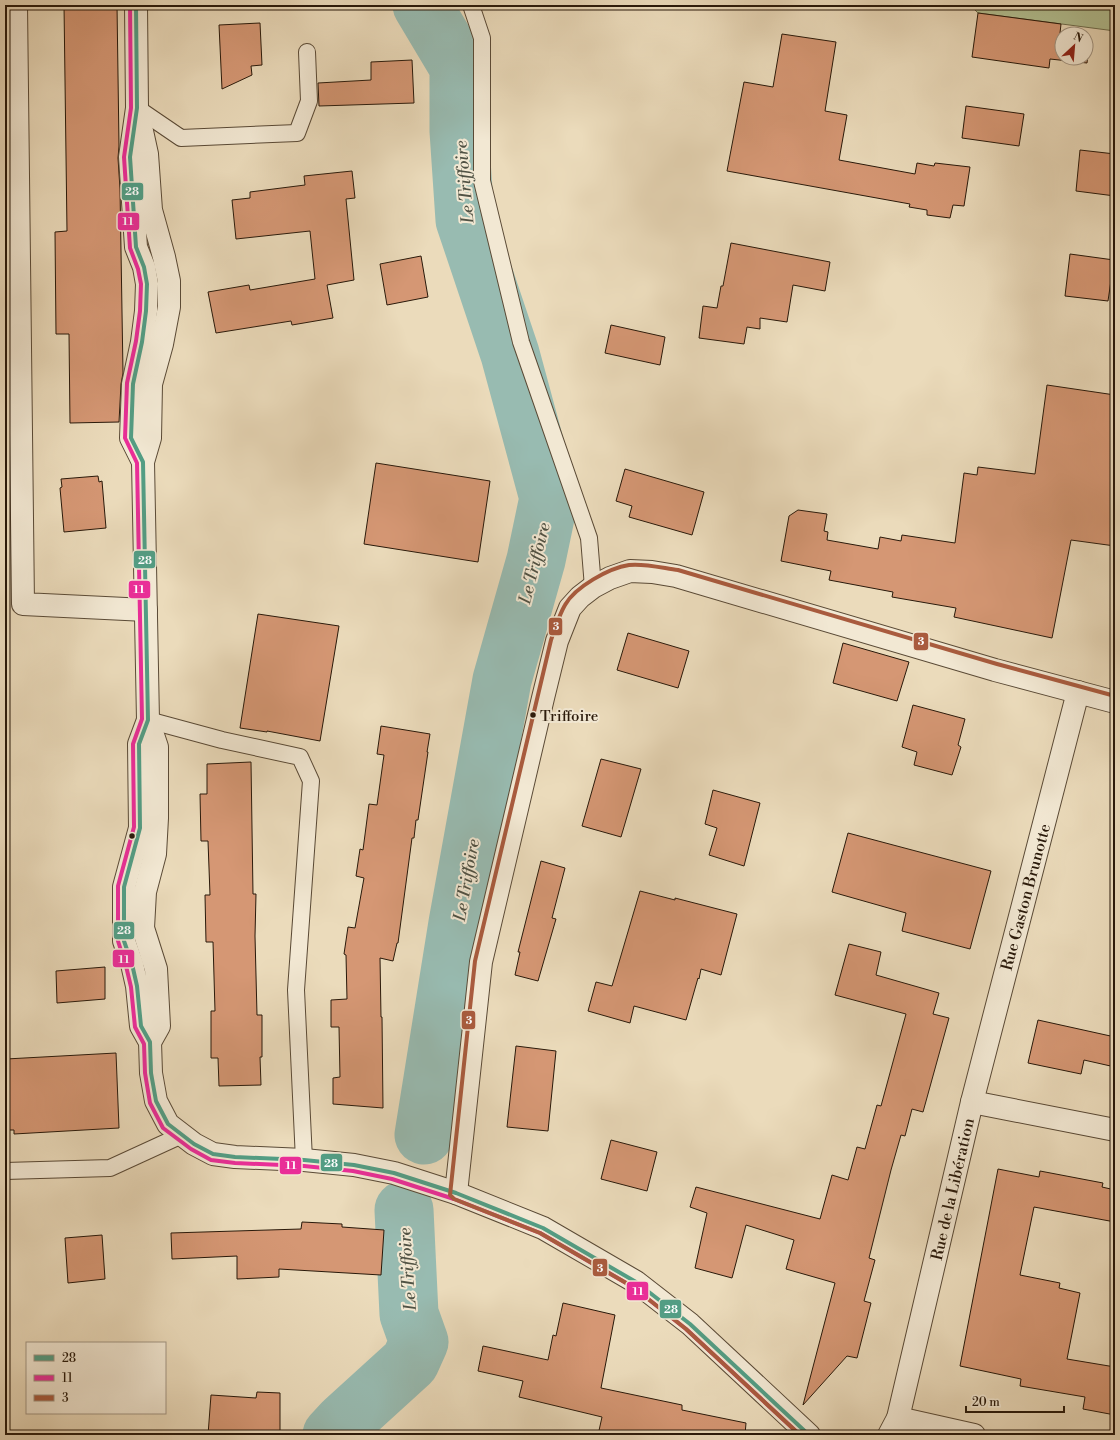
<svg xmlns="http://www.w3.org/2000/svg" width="1120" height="1440" font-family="'Libre Bodoni',serif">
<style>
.green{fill:#b3c193;stroke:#6e6d4e}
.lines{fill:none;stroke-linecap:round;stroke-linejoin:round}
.river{stroke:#98bbb1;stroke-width:59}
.building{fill:#d59774;stroke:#29190a}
.service-casing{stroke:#5a4a36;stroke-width:18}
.minor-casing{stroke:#5a4a36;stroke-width:24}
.tertiary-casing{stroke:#5a4a36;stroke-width:24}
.service{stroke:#f2e8d3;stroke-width:16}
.minor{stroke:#f2e8d3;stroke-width:22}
.tertiary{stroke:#f2e8d3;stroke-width:22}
.bus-1-casing{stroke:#f2e8d3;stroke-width:7}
.bus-2-casing{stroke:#f2e8d3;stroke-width:7}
.bus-3-casing{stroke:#f2e8d3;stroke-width:7}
.bus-1{stroke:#539d84;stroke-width:4}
.bus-2{stroke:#e92e97;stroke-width:4}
.bus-3{stroke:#a95b3e;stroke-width:4}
.bus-dot{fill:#29190a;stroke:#f2e8d3;stroke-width:1.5}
.labels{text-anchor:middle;stroke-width:4;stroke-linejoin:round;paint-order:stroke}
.bus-label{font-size:15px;fill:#29190a;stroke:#f2e8d3;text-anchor:start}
.street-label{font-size:16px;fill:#29190a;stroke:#f2e8d3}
.water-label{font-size:17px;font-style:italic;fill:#505244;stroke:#f2e8d3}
.line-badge{stroke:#f2e8d3;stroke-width:1.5}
.badge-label{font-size:11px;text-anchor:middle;font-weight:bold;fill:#fff}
</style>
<rect width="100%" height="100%" fill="#ebdbbb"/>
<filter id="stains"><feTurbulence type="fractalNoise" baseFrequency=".005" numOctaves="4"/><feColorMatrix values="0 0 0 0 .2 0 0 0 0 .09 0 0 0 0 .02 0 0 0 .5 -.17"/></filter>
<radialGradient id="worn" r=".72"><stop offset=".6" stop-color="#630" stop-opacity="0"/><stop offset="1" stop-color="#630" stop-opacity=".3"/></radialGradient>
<polygon class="green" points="970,5 1115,5 1115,31 978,13"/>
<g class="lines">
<g class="river">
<polyline points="422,5 459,67 459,131 465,220 510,354 549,498 536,560 502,680 458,923 424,1135"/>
<polyline points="332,1435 344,1422 410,1362 419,1342 409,1314 404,1210"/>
</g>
</g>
<g class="building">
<polygon points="64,5 117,5 119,146 118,158 120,189 123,373 121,384 119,422 70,423 69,334 56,334 55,232 67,231"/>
<polygon points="978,13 1061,24 1060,33 1068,34 1062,34 1062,58 1086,58 1086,36 1090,37 1087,63 1050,59 1049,68 972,57"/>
<polygon points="260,23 262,65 251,66 252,75 222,89 219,25"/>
<polygon points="782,34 836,42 825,111 847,115 839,160 915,174 917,163 934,166 935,163 970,167 964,206 953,205 950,218 927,215 927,210 909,207 910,204 727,171 744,82 773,87"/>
<polygon points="412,60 414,103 319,106 318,83 371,80 371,62"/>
<polygon points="966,106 1024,114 1019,146 962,138"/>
<polygon points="1080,150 1115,154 1115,196 1076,191"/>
<polygon points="352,171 355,198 346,199 354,280 327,285 333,318 292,325 291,321 216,333 208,292 249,285 250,290 315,279 310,231 236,239 232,200 250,198 250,192 305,185 304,176"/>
<polygon points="731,243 830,262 825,291 793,285 787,322 760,318 760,329 747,327 744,344 699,338 703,306 717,308 721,286 723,286"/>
<polygon points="1070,254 1114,260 1108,301 1065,296"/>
<polygon points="421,256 428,297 387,305 380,264"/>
<polygon points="611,325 665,337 660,365 605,353"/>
<polygon points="1047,385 1115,395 1115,546 1071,540 1052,638 954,617 956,608 892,597 893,592 829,580 831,571 781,561 789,516 798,510 827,514 824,531 828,532 827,540 878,549 880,537 901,541 902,535 955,543 964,473 977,475 978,467 1035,474"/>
<polygon points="376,463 490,481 478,562 364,544"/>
<polygon points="625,469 704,492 692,535 629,517 632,506 616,501"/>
<polygon points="98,476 99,482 102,481 106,528 64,532 60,488 62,487 61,479"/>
<polygon points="258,614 339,626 320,741 267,731 267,732 240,728"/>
<polygon points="628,633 689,651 678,688 617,670"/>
<polygon points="843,643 909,662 897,701 833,683"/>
<polygon points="913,705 965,719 958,745 961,747 952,775 914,765 917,752 902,747"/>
<polygon points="381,726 430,734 427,752 428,752 418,820 416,820 414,838 412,838 398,943 397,943 393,961 380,958 381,1017 382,1017 383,1108 333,1104 333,1078 340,1077 339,1027 331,1027 331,1000 347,999 346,955 344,954 348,927 355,928 364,878 356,876 360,849 363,850 369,804 377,805 384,755 377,754"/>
<polygon points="601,759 641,769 621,837 582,826"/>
<polygon points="251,762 253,894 256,894 255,936 257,1015 262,1015 262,1057 260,1057 261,1085 219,1086 218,1058 211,1058 211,1011 215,1011 213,942 206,942 205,895 210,895 208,841 201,841 200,794 207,794 207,764"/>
<polygon points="713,790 760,803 744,866 709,855 717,828 705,824"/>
<polygon points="848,833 991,871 970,949 902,931 906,913 832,892"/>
<polygon points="541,861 565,868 552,918 556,919 538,981 515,975 520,952 518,952"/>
<polygon points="640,891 675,900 675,898 737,914 721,975 701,969 699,979 698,978 686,1020 634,1006 630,1023 588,1011 596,982 612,986"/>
<polygon points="849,944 881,952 876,975 939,993 933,1014 949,1018 923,1112 912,1109 905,1136 901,1135 891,1170 869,1258 875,1260 864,1301 871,1303 857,1358 847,1356 803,1405 835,1283 786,1269 794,1240 746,1225 732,1278 695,1268 707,1213 690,1207 696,1187 820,1219 832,1175 848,1180 857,1147 865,1149 877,1105 881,1106 906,1014 835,995"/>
<polygon points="105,967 105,999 57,1003 56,971"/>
<polygon points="1038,1020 1115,1037 1115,1067 1084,1060 1081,1074 1028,1063"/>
<polygon points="516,1046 556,1051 548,1131 507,1127"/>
<polygon points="116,1053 119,1128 14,1134 14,1130 5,1130 5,1088 9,1088 6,1059"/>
<polygon points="611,1140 657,1152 647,1191 601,1179"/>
<polygon points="998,1169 1039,1177 1040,1171 1103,1183 1102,1187 1115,1190 1115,1222 1034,1207 1020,1275 1060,1283 1059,1288 1080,1293 1067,1359 1115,1367 1115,1415 1083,1409 1085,1397 1020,1386 1021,1379 960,1366"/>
<polygon points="302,1222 342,1224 342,1227 384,1230 381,1275 279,1269 279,1277 237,1279 237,1256 172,1259 171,1233 301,1229"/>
<polygon points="102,1235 105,1279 68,1283 65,1238"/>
<polygon points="563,1303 615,1315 601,1388 682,1405 682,1410 746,1423 745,1435 598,1435 602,1417 519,1397 523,1381 478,1371 483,1346 548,1360 553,1335 556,1336"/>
<polygon points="257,1392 280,1393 280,1435 208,1435 211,1395 256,1398"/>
</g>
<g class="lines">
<g class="service-casing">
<g id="service">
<polyline points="471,5 482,38 482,181 521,342 589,538 593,587"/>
<polyline points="137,108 181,138 297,133 309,101 307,52"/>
<polyline points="148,720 222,740 300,757 311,781 296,990 304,1160"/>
<polyline points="5,1171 110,1168 182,1135"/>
</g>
</g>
<g class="minor-casing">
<g id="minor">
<polyline points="16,5 23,604 146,610"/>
<polyline points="972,1102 1115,1130"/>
<polyline points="456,1193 481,962 543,698 557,641 570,608 580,597 593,587 610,578 630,571 652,572 676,576 995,670 1115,702"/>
<polyline points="898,1418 974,1435"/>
<polyline points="889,1435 898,1418 972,1102 1078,692"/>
</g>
</g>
<g class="tertiary-casing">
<g id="tertiary">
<polyline points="136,5 137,108 130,157 136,247 144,267 147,284 146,311 142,342 133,384 131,438 143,462"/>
<polyline points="137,108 147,154 151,210 164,257 169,281 169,307 162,344 151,384 150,438 143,462 148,720 157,747 157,818 155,854 145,892 143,928 156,969 159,1026 150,1042"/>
<polyline points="148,720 139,744 140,828 124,887 124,941 132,964 137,986 141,1026 150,1042 151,1073 156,1101 168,1124 194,1144 213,1154 235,1157 304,1160 354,1165 394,1173 456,1193 543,1228 636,1282 690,1324 809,1435"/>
</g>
</g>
<use href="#service" class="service"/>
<use href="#minor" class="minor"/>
<use href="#tertiary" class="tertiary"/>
<g class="bus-1-casing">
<polyline id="bus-1" points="136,5 137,108 130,157 136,247 144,267 147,284 146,311 142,342 133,384 131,438 143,462 148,720 139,744 140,828 124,887 124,941 132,964 137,986 141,1026 150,1042 151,1073 156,1101 168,1124 194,1144 213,1154 235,1157 304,1160 354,1165 394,1173 456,1193 543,1228 636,1282 690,1324 809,1435"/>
</g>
<g class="bus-2-casing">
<polyline id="bus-2" points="130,5 131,108 124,157 130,248 138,269 141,284 140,311 136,341 127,383 125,438 137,463 142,719 133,744 134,827 118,886 118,941 126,966 131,987 135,1027 144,1044 145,1073 150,1103 163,1128 191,1149 211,1160 235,1163 304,1166 353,1171 392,1179 454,1199 540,1233 633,1287 686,1329 800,1435"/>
</g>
<g class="bus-3-casing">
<path id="bus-3" d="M800 1435 686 1329 633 1287 540 1233 454 1199 450 1195 475 961 551 640C555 629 559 615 565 605 575 587 609 568 629 565 643 563 663 568 678 570L997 664 1115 696"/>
</g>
<use href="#bus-1" class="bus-1"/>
<use href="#bus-2" class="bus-2"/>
<use href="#bus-3" class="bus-3"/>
</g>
<g class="bus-dot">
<circle cx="533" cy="715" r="3.5"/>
<circle cx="132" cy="836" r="3.5"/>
</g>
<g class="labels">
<g class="bus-label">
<text x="540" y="721">Triffoire</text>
</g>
<g class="street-label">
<text transform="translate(1025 897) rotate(-75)" y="6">Rue Gaston Brunotte</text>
<text transform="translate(952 1189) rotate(-77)" y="6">Rue de la Libération</text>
</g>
<g class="water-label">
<text transform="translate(464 182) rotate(-95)" y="6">Le Triffoire</text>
<text transform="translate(534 563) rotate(-76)" y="6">Le Triffoire</text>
<text transform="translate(466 880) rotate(-80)" y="6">Le Triffoire</text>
<text transform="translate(407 1269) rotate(-94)" y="6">Le Triffoire</text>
</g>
</g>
<g class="line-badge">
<rect x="121" y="182" width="23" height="19" rx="4" fill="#539d84"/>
<rect x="117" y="212" width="23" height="19" rx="4" fill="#e92e97"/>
<rect x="133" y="550" width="23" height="19" rx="4" fill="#539d84"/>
<rect x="128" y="580" width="23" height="19" rx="4" fill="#e92e97"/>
<rect x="548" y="617" width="15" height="19" rx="4" fill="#a95b3e"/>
<rect x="913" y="632" width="16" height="19" rx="4" fill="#a95b3e"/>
<rect x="113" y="921" width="22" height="19" rx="4" fill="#539d84"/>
<rect x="112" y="949" width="23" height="19" rx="4" fill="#e92e97"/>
<rect x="461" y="1010" width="15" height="20" rx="4" fill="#a95b3e"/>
<rect x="320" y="1153" width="23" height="19" rx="4" fill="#539d84"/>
<rect x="279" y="1156" width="23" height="19" rx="4" fill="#e92e97"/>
<rect x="592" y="1258" width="16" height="19" rx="4" fill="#a95b3e"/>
<rect x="626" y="1281" width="23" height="20" rx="4" fill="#e92e97"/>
<rect x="659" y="1299" width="23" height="20" rx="4" fill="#539d84"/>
</g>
<g class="badge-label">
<text x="132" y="195">28</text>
<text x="128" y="225">11</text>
<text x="145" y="564">28</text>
<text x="139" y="593">11</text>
<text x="556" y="630">3</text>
<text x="921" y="645">3</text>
<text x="124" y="934">28</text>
<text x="124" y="963">11</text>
<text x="469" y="1024">3</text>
<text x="331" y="1167">28</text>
<text x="291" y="1169">11</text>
<text x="600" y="1272">3</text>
<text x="638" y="1295">11</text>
<text x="671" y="1313">28</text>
</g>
<rect width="1120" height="1440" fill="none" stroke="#ebdbbb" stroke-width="20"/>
<rect x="6" y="6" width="1108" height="1428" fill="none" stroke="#29190a" stroke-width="2"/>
<rect x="10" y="10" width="1100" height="1420" fill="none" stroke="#29190a"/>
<rect x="26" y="1342" width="140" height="72" fill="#f2e8d3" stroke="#a29583"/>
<rect x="34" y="1355" width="20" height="6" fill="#539d84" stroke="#a29583"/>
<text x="62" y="1362" font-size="12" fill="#29190a">28</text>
<rect x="34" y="1375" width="20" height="6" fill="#e92e97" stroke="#a29583"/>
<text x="62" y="1382" font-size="12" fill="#29190a">11</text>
<rect x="34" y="1395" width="20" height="6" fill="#a95b3e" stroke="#a29583"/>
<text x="62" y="1402" font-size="12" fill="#29190a">3</text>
<g transform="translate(1074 46) rotate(26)"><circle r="19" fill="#f2e8d3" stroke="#a29583"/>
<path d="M0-3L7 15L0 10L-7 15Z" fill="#8f2418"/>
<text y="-6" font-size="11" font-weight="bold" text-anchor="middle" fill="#29190a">N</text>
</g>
<path d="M966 1406v6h98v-6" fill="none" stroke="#29190a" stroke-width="2"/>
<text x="972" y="1406" font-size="12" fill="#29190a" stroke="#f2e8d3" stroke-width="3" paint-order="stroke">20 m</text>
<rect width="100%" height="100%" filter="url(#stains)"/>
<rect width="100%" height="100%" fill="url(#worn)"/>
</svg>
